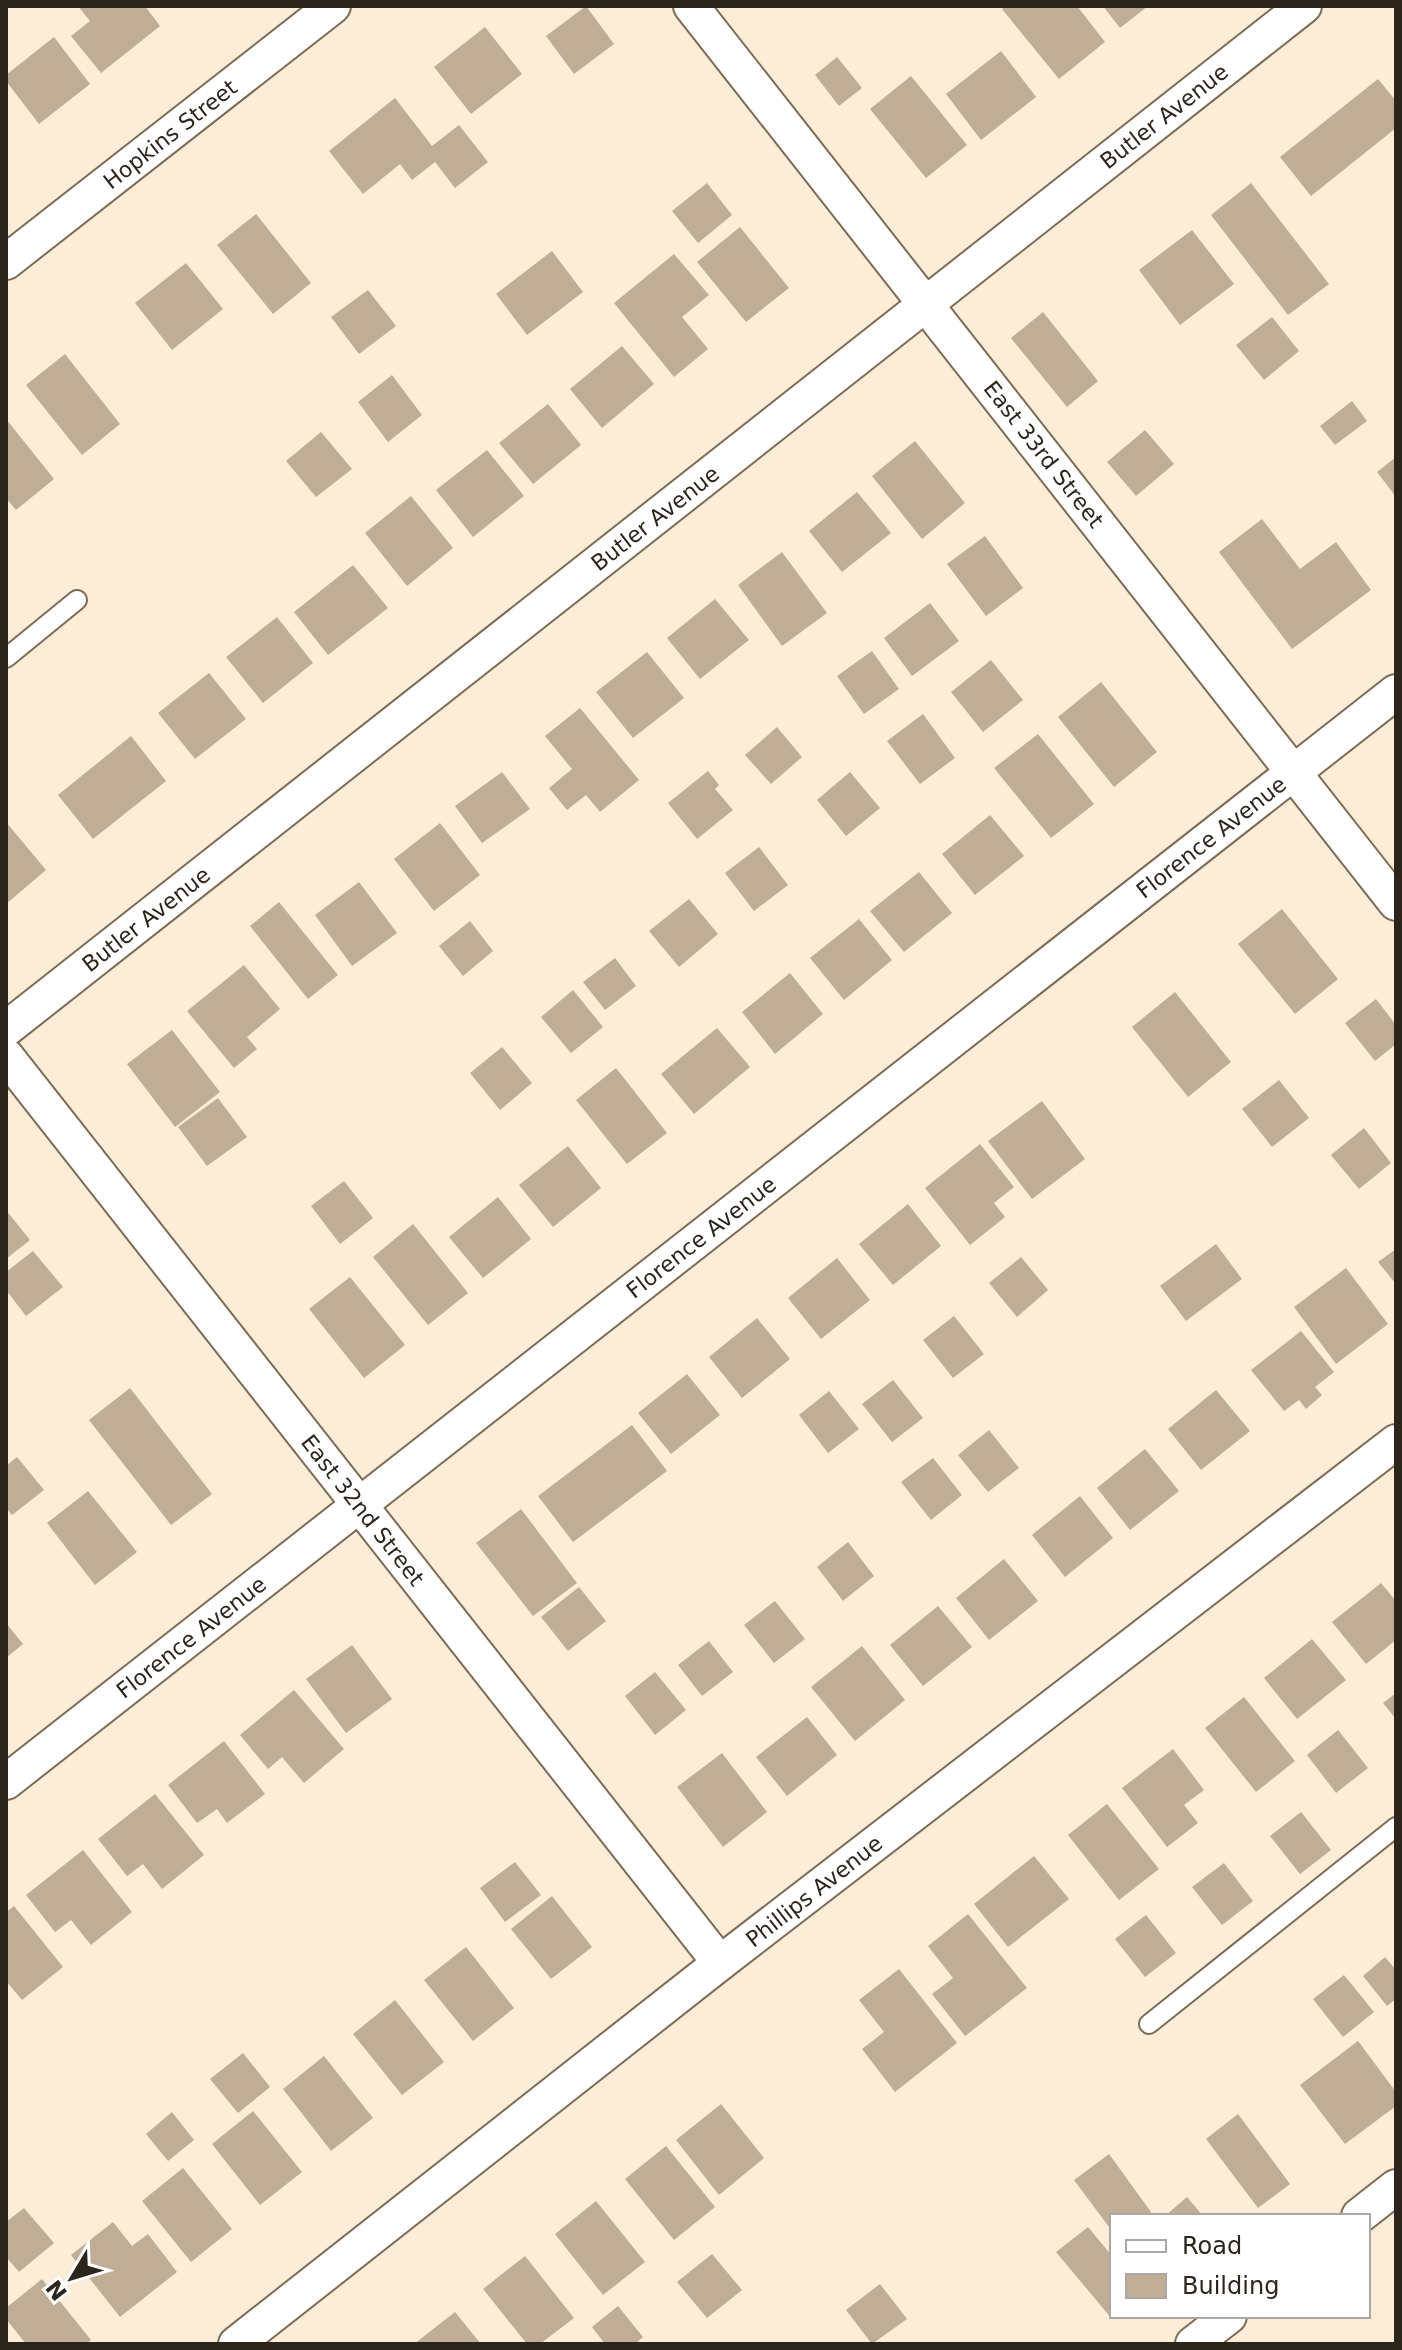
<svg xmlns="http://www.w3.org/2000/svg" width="1402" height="2350" font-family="'DejaVu Sans',sans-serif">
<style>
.building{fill:#bfad96}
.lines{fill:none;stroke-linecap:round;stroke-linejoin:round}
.service-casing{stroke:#7d6b56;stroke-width:22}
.minor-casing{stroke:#7d6b56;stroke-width:38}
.service{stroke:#fff;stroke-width:18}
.minor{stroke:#fff;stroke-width:34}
.labels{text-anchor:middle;stroke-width:6;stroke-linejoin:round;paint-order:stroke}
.street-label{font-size:22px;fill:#2c251c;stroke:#fff}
</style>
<rect width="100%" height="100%" fill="#fcedd9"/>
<g class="building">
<polygon points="78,6 145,6 160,26 101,73 71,36 90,21"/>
<polygon points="586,6 614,44 574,74 546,36"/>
<polygon points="1005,6 1077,6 1105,42 1059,79 1002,9"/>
<polygon points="1103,6 1148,6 1120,28"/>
<polygon points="485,27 522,74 471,114 434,67"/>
<polygon points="54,37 90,84 39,124 6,81 6,75"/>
<polygon points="1001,51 1036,97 981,140 946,94"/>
<polygon points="837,57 862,88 839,106 815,75"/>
<polygon points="911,76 967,145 926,178 870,109"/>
<polygon points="1378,79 1396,101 1396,128 1311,196 1280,157"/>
<polygon points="395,98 432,146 459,125 488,162 455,188 435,162 412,180 400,164 363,194 329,151"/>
<polygon points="707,183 732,215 698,243 672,211"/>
<polygon points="1251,183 1329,284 1288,315 1211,215"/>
<polygon points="256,214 311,283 273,314 217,245"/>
<polygon points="740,227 789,288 746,322 697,262"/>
<polygon points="1192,230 1234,284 1180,325 1139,270"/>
<polygon points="552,251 583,292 527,335 496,294"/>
<polygon points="674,254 709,295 682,317 708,349 674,377 614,303"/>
<polygon points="186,263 223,309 172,350 135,303"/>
<polygon points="368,290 396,326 359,354 331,317"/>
<polygon points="1043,312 1098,381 1067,407 1011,338"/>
<polygon points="1272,317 1299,351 1264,380 1236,345"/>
<polygon points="622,346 654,384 602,428 570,389"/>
<polygon points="65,354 120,424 82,455 26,385"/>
<polygon points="392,375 422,415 388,442 358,402"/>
<polygon points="1352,401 1367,421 1335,445 1320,426"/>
<polygon points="548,404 581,445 533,484 499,443"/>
<polygon points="6,419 54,479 16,510 6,498"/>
<polygon points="1145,430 1174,464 1136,496 1107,462"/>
<polygon points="321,432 352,469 316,497 286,461"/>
<polygon points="915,441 965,503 922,539 872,476"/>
<polygon points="487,450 524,496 473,537 436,490"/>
<polygon points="1396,457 1396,497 1377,472"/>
<polygon points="857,492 891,533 842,572 809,531"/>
<polygon points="411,496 453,548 407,586 365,533"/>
<polygon points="1262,519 1300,569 1336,542 1371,590 1292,649 1219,552"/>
<polygon points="985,536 1023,588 986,616 947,564"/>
<polygon points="782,552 827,613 782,646 738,585"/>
<polygon points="353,565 388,608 328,655 294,612"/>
<polygon points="715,599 749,640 700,679 667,638"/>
<polygon points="930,603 959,641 912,676 884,638"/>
<polygon points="277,617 313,663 263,703 226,657"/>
<polygon points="872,651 899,689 864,714 837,676"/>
<polygon points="647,652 684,698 633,738 596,692"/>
<polygon points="991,660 1023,700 983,732 951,692"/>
<polygon points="209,673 246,719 195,759 158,713"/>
<polygon points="1101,682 1157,752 1114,787 1058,717"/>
<polygon points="580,708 639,780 600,812 586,795 567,810 549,788 572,769 545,736"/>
<polygon points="923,714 955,758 920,784 887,741"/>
<polygon points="777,727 802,757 771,784 745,755"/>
<polygon points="1038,734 1094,804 1051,838 994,768"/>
<polygon points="131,736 166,781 93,839 58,795"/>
<polygon points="708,771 719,785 715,789 733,810 697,839 668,803"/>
<polygon points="502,772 530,809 482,843 455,806"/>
<polygon points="850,772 880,808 846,836 817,800"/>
<polygon points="990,815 1024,856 975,895 942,854"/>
<polygon points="6,822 46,870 6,904"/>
<polygon points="440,823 480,875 434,911 394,859"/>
<polygon points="759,847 788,885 754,911 725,873"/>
<polygon points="919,872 952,913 904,952 870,911"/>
<polygon points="359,882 397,933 352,966 315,915"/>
<polygon points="689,899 718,934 679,967 649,931"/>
<polygon points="279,902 338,975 308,999 250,926"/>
<polygon points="1282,909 1338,979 1295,1014 1238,944"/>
<polygon points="859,919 892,960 844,1000 810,958"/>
<polygon points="470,921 493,951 463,976 439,946"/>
<polygon points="615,958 636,986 605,1010 583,982"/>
<polygon points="244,965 280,1009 247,1037 257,1049 234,1068 187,1011"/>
<polygon points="790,973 823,1014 775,1054 742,1012"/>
<polygon points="573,990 603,1027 571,1053 541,1017"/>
<polygon points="1175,992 1231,1062 1188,1097 1132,1027"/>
<polygon points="1376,999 1396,1025 1396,1044 1375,1061 1345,1023"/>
<polygon points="717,1028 750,1067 694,1114 661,1074"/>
<polygon points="172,1030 220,1092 175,1127 127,1064"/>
<polygon points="502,1047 532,1083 500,1110 470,1073"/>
<polygon points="616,1068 667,1133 627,1164 576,1100"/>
<polygon points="1279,1080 1309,1118 1272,1147 1242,1109"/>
<polygon points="218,1098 247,1137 207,1166 178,1127"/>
<polygon points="1042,1101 1085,1159 1032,1199 988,1141"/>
<polygon points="1364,1128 1391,1163 1359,1189 1331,1155"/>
<polygon points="980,1144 1014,1187 994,1203 1005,1217 970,1245 925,1188"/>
<polygon points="568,1146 601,1188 553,1227 519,1185"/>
<polygon points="344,1181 373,1218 340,1244 311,1206"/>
<polygon points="498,1197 531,1239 483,1278 449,1237"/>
<polygon points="908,1204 941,1246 893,1285 859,1244"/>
<polygon points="6,1210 30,1240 6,1259"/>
<polygon points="413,1224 468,1293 428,1325 373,1257"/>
<polygon points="1216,1244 1242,1279 1186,1321 1160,1286"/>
<polygon points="1396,1249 1396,1284 1378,1262"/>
<polygon points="33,1251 63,1287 26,1316 6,1290 6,1272"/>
<polygon points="1021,1257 1048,1290 1017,1317 989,1283"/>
<polygon points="837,1258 870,1300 821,1339 788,1298"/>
<polygon points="1346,1268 1388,1324 1336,1364 1294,1307"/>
<polygon points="350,1277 405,1345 364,1378 309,1309"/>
<polygon points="954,1316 984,1354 953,1378 923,1340"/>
<polygon points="757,1318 790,1359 742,1398 709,1357"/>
<polygon points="1301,1331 1334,1372 1315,1387 1322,1395 1306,1409 1299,1400 1284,1411 1251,1370"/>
<polygon points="687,1374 720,1415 671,1454 638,1413"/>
<polygon points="893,1380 923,1418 892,1442 862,1404"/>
<polygon points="130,1388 212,1494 171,1525 89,1420"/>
<polygon points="1216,1390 1250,1431 1201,1470 1168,1429"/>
<polygon points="829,1391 859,1429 828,1453 799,1415"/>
<polygon points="632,1425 667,1471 573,1542 538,1496"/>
<polygon points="989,1430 1019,1468 988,1492 958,1455"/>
<polygon points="1145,1449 1179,1491 1130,1530 1097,1488"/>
<polygon points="17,1457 44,1490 12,1515 6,1508 6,1466"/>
<polygon points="933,1458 962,1495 931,1520 901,1482"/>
<polygon points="88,1491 137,1552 95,1585 47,1523"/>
<polygon points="1080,1496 1113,1538 1065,1577 1032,1535"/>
<polygon points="521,1509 577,1583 533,1616 476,1543"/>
<polygon points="848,1542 874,1576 843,1601 817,1567"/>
<polygon points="1004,1559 1038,1601 989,1640 956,1598"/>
<polygon points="1381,1583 1396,1601 1396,1640 1366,1664 1332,1622"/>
<polygon points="579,1587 606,1621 568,1651 541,1617"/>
<polygon points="775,1601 805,1639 774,1663 744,1625"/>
<polygon points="938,1606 972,1647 923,1686 890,1645"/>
<polygon points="6,1623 23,1644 6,1658"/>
<polygon points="1312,1639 1346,1680 1297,1719 1264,1678"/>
<polygon points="709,1641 733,1672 702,1696 678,1665"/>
<polygon points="352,1645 392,1699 346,1733 306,1679"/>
<polygon points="862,1646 905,1700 855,1741 811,1687"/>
<polygon points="655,1672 686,1710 655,1735 625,1696"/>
<polygon points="294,1690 344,1749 304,1783 282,1757 268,1769 240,1735"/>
<polygon points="1396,1693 1396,1719 1383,1703"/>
<polygon points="1244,1697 1295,1761 1256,1792 1205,1728"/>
<polygon points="807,1717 837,1755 787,1796 756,1757"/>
<polygon points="1338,1730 1368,1768 1336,1793 1307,1755"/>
<polygon points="224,1741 265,1794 227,1823 217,1809 197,1823 168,1785"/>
<polygon points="1173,1749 1204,1790 1184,1805 1198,1823 1167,1847 1122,1788"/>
<polygon points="722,1753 767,1812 723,1847 677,1787"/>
<polygon points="155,1794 204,1855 162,1889 143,1864 127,1876 98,1839"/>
<polygon points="1107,1804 1159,1869 1119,1900 1068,1835"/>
<polygon points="1301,1812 1331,1850 1300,1874 1270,1836"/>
<polygon points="83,1850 132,1912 91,1945 71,1920 55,1932 26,1895"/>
<polygon points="1034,1856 1069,1899 1008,1947 974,1904"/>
<polygon points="515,1862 541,1895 505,1922 480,1888"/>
<polygon points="1224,1863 1253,1901 1222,1925 1192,1887"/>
<polygon points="552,1896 592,1947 551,1979 511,1929"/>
<polygon points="14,1906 63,1967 22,2000 6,1981 6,1912"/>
<polygon points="968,1914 1027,1988 965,2036 932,1994 953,1978 928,1946"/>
<polygon points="1146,1915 1176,1953 1145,1977 1115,1939"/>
<polygon points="466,1947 514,2008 473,2041 424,1980"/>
<polygon points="1385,1957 1396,1970 1396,1999 1387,2006 1363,1976"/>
<polygon points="899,1969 957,2043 895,2092 862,2049 884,2032 859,2000"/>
<polygon points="1344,1975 1374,2012 1343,2037 1313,1999"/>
<polygon points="395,2000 444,2062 402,2095 353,2034"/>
<polygon points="1358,2041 1396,2092 1396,2106 1345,2144 1300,2085"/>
<polygon points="243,2053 270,2087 238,2113 210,2079"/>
<polygon points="324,2056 373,2118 331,2151 283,2089"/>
<polygon points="721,2104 764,2158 719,2195 676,2140"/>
<polygon points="253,2111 302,2172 260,2205 212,2144"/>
<polygon points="172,2112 194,2140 168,2161 146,2134"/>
<polygon points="1238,2114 1290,2184 1258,2208 1206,2139"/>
<polygon points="666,2146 715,2207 674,2240 625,2179"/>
<polygon points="1109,2154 1151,2212 1147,2216 1112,2216 1112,2231 1074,2180"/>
<polygon points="183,2168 232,2229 191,2262 142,2201"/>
<polygon points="1187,2197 1203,2216 1165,2216"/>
<polygon points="596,2201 645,2262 603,2295 555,2234"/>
<polygon points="24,2208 54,2243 19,2272 6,2257 6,2222"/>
<polygon points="113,2222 132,2246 148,2234 177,2272 120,2317 71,2255"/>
<polygon points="1088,2227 1112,2256 1112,2319 1056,2252"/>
<polygon points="712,2254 742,2290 707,2318 677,2282"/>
<polygon points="525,2256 574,2318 540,2344 527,2344 483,2289"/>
<polygon points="42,2279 91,2340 86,2344 26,2344 6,2319 6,2308"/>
<polygon points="880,2284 907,2319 872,2344 846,2310"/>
<polygon points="618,2306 643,2337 635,2344 605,2344 592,2327"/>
<polygon points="455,2312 481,2344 414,2344"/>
</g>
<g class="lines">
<g class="service-casing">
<g id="service">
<polyline points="6,658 77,600"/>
<polyline points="1149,2024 1396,1827"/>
</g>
</g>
<g class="minor-casing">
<g id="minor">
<polyline points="691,6 1396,903"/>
<polyline points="6,262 333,6"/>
<polyline points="6,1029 1304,6"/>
<polyline points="6,1056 720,1963"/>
<polyline points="6,1782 1396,692"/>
<polyline points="1359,2216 1396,2187"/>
<polyline points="236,2344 720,1963 1396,1442"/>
<polyline points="1193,2344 1229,2316"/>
</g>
</g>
<use href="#service" class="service"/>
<use href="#minor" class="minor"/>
</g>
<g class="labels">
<g class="street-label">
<text transform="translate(1164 116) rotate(-38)" y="8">Butler Avenue</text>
<text transform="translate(170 134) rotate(-38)" y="8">Hopkins Street</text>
<text transform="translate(1044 454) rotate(52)" y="8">East 33rd Street</text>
<text transform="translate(655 518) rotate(-38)" y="8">Butler Avenue</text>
<text transform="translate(1211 837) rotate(-38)" y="8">Florence Avenue</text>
<text transform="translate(146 919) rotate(-38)" y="8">Butler Avenue</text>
<text transform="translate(701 1237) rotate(-38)" y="8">Florence Avenue</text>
<text transform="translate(363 1510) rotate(52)" y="8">East 32nd Street</text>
<text transform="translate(191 1637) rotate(-38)" y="8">Florence Avenue</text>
<text transform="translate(814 1891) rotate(-38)" y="8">Phillips Avenue</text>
</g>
</g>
<rect width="1402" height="2350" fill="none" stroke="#2c251c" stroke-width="16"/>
<rect x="1110" y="2214" width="260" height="104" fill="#ffffff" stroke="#aba8a4" stroke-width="2"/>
<rect x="1126" y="2240" width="40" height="12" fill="#ffffff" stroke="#aba8a4" stroke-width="2"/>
<text x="1182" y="2254" font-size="24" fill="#2c251c">Road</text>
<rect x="1126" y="2274" width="40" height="24" fill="#bfad96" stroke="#aba8a4" stroke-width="2"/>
<text x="1182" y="2294" font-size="24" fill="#2c251c">Building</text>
<g transform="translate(72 2278) rotate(232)" stroke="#ffffff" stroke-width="6" paint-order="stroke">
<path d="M0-6L14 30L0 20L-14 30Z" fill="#2c251c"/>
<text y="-12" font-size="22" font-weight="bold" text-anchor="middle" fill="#2c251c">N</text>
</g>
</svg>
